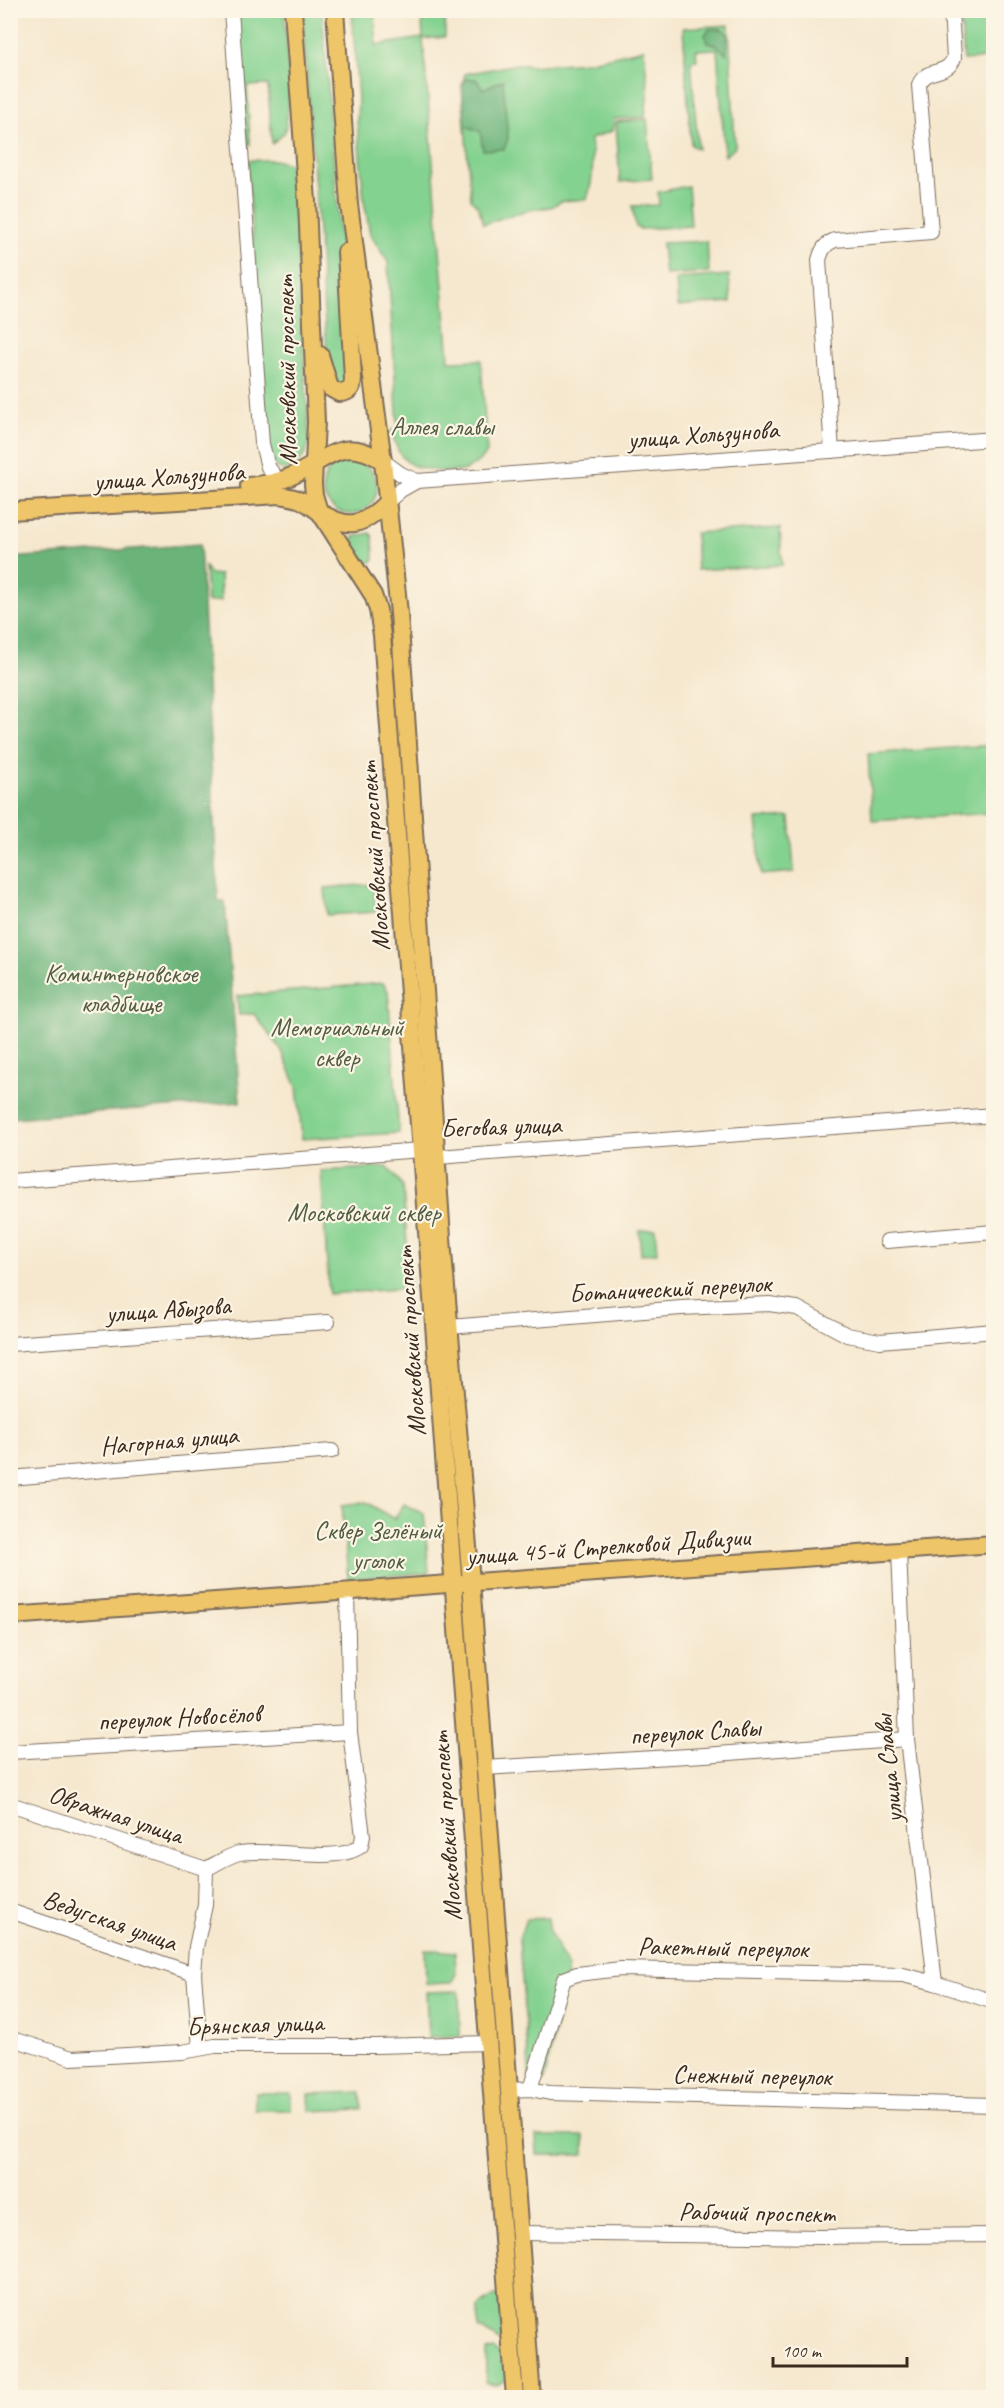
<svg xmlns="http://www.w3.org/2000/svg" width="1004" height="2408" font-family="Caveat,sans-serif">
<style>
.green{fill:#84d290;stroke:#607e57;stroke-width:1.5}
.forest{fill:#6bb47a;stroke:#536f4c;stroke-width:1.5}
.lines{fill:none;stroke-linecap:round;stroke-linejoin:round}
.minor-casing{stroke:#7c6c5c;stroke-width:16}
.major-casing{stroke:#7c6c5c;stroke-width:20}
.minor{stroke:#fff;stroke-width:14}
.major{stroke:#eec569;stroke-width:16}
.labels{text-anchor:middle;stroke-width:4.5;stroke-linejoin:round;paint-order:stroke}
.street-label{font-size:26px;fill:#3b2a1e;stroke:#fcf5e5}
.park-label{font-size:26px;fill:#515c40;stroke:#fcf5e5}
</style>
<rect width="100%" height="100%" fill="#fcf5e5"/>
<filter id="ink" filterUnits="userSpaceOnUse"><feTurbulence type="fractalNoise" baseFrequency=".0167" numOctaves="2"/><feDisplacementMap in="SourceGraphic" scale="12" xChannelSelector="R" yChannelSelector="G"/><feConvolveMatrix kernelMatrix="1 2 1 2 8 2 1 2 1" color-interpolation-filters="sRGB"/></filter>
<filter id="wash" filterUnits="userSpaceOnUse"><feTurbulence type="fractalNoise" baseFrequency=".008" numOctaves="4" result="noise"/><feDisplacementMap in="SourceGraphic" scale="24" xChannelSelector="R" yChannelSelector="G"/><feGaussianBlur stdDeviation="1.35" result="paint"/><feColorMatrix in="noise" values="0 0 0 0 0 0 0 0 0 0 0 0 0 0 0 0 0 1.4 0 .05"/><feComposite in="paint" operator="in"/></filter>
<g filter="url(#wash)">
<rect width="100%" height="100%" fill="#f6e8cf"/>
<g class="green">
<polygon points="235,11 284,11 290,93 285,132 272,144 268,85 247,86 250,145 245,146"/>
<polygon points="302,11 322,11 351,377 351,382 335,388 327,352"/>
<path d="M352 11H375L376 45 423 38 422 22 429 11H445V37L423 39 449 361 481 360 487 453C481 459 474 467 465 470 451 474 416 470 406 461 397 453 395 441 391 431L398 427 388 262 370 234 364 201 357 122 358 98Z"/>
<polygon points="960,11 988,11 991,58 964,60"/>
<polygon points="729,25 735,147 725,156 717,49 696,50 697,60 691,61 698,149 691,145 683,28"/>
<path d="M644 49 648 91 645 117 614 119 612 131 590 139C594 160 594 179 587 199L562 201 551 207 528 210 483 224 479 208 471 199 465 126 480 131 502 80 483 89 466 79 462 86 465 74 518 64 531 66 587 62Z"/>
<polygon points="647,119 652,179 620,182 616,122"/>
<path d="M247 160H275L292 165 309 438C308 455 301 462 287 470L275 467 268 450Z"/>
<polygon points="688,186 691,226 640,229 636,227 632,206 659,205 658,192"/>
<polygon points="707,241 709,272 665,275 662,243"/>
<polygon points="729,275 731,302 678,306 676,279"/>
<circle cx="350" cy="487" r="27"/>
<polygon points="780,528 782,565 697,570 695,533"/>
<polygon points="370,533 373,537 374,560 369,563 365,563 352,543 354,537"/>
<polygon points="205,567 210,574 220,575 221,601 207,602"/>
<polygon points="993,745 993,813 872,821 868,754"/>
<polygon points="790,817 794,872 761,875 756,819"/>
<polygon points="373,884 376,912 327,915 325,888"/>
<polygon points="383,983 388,991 399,1133 302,1139 297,1087 281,1050 254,1014 239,1015 237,996"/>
<polygon points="387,1167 403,1186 410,1288 329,1294 321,1171"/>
<polygon points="655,1229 657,1253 641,1254 639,1230"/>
<polygon points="366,1502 394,1519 404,1504 424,1513 429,1573 348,1579 342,1505"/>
<polygon points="548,1918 550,1933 568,1967 544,2082 530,2082 519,1939 526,1919"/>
<polygon points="425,1949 455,1952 456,1974 451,1983 426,1984"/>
<polygon points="459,1991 460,2036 428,2037 426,1992"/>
<polygon points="361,2092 362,2109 310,2111 309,2094"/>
<rect x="255" y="2093" width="36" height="17"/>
<polygon points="536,2136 584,2136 584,2155 537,2155"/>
<path d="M495 2295 500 2296 504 2341 502 2343 479 2328C476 2307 475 2306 495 2295Z"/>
<polygon points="494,2349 506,2360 508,2379 497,2385 486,2383 486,2351"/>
</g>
<g class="forest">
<polygon points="709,29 722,29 728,34 726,54 716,45 708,42 705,35"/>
<polygon points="466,79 476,79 483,89 503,80 508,139 504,149 483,150 480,131 465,126 462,86"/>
<polygon points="200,544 218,901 225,902 240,1102 11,1118 11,558"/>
</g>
</g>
<g filter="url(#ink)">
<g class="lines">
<g class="minor-casing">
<g id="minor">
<polyline points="231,10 262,444 268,467 279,482"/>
<path d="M832 451 819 260C822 249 825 244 835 240L931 232 919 85C926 66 947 77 954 58L951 10"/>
<polyline points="383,461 401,474 417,481"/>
<polyline points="387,502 401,490 417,481 994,439"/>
<polyline points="10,1181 421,1150 438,1157 994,1115"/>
<polyline points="887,1241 994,1232"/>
<polyline points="449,1327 681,1308 769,1304 797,1308 847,1335 880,1341 994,1331"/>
<polyline points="10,1344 328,1322"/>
<polyline points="10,1478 332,1451"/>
<polyline points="899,1551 907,1739 935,1983"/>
<polyline points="10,1752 350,1732"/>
<polyline points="485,1768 705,1755 907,1739"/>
<polyline points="10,1804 206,1869"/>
<polyline points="10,1911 194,1974"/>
<polyline points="10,2038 72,2058 182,2052 215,2046 376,2046 488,2043"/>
<path d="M200 2048 194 1974 196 1947 205 1905 206 1869C216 1864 229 1855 240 1853 271 1847 336 1865 361 1846L363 1836 350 1732 347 1592"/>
<polyline points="530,2089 564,1979 577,1974 621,1969 903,1975 935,1983 994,2002"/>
<polyline points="509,2090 530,2089 550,2093 994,2105"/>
<polyline points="520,2233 821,2237 994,2235"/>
</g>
</g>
<g class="major-casing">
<g id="major">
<polyline points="293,10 307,201 312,324 316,422 313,484 314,495 319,511 373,595 378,610 382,635 515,2398"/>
<polyline points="335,10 349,204 383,461 399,613 443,1252 471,1582 532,2398"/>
<path d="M320 355 330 388 339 393C349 393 353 388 353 379L346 252"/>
<path d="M249 486C265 484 280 482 294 475 330 458 342 435 383 461"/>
<path d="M10 511 279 495C285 496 292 497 298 499 305 501 312 507 318 511 348 530 362 527 387 502"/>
<polyline points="10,1616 994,1544"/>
</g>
</g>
<use href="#minor" class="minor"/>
<use href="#major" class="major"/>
</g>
</g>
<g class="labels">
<g class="street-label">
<text transform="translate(286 370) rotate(-91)" y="9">Московский проспект</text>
<text transform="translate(703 434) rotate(-4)" y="9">улица Хользунова</text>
<text transform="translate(169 476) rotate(-4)" y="9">улица Хользунова</text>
<text transform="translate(374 856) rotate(-94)" y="9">Московский проспект</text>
<text transform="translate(501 1126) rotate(-2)" y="9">Беговая улица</text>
<text transform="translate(670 1288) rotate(-3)" y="9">Ботанический переулок</text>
<text transform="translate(168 1309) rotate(-4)" y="9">улица Абызова</text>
<text transform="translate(410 1341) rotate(-94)" y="9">Московский проспект</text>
<text transform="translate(169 1440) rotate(-5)" y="9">Нагорная улица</text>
<text transform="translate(608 1546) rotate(-4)" y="9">улица 45-й Стрелковой Дивизии</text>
<text transform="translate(179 1717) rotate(-3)" y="9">переулок Новосёлов</text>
<text transform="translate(695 1731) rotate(-4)" y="9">переулок Славы</text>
<text transform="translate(888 1769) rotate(-96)" y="9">улица Славы</text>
<text transform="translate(116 1814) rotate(18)" y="9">Овражная улица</text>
<text transform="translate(446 1826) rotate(-94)" y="9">Московский проспект</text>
<text transform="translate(110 1920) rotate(19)" y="9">Ведугская улица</text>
<text transform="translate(723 1947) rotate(1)" y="9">Ракетный переулок</text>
<text transform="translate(255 2024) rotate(-2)" y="9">Брянская улица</text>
<text transform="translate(752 2075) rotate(1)" y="9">Снежный переулок</text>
<text transform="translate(757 2212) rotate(1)" y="9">Рабочий проспект</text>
</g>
<g class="park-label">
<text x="442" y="435">Аллея славы</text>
<text x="121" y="982">Коминтерновское<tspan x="121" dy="30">кладбище</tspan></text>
<text x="337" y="1036">Мемориальный<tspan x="337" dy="30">сквер</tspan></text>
<text x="364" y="1221">Московский сквер</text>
<text x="378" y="1539">Сквер Зелёный<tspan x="378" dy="30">уголок</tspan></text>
</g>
</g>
<rect width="1004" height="2408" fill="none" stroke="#fcf5e5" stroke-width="36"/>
<path d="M773 2357v9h134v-9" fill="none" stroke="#3b2a1e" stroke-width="3"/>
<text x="782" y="2357" font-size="18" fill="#3b2a1e" stroke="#fcf5e5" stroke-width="4.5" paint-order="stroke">100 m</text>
</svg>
